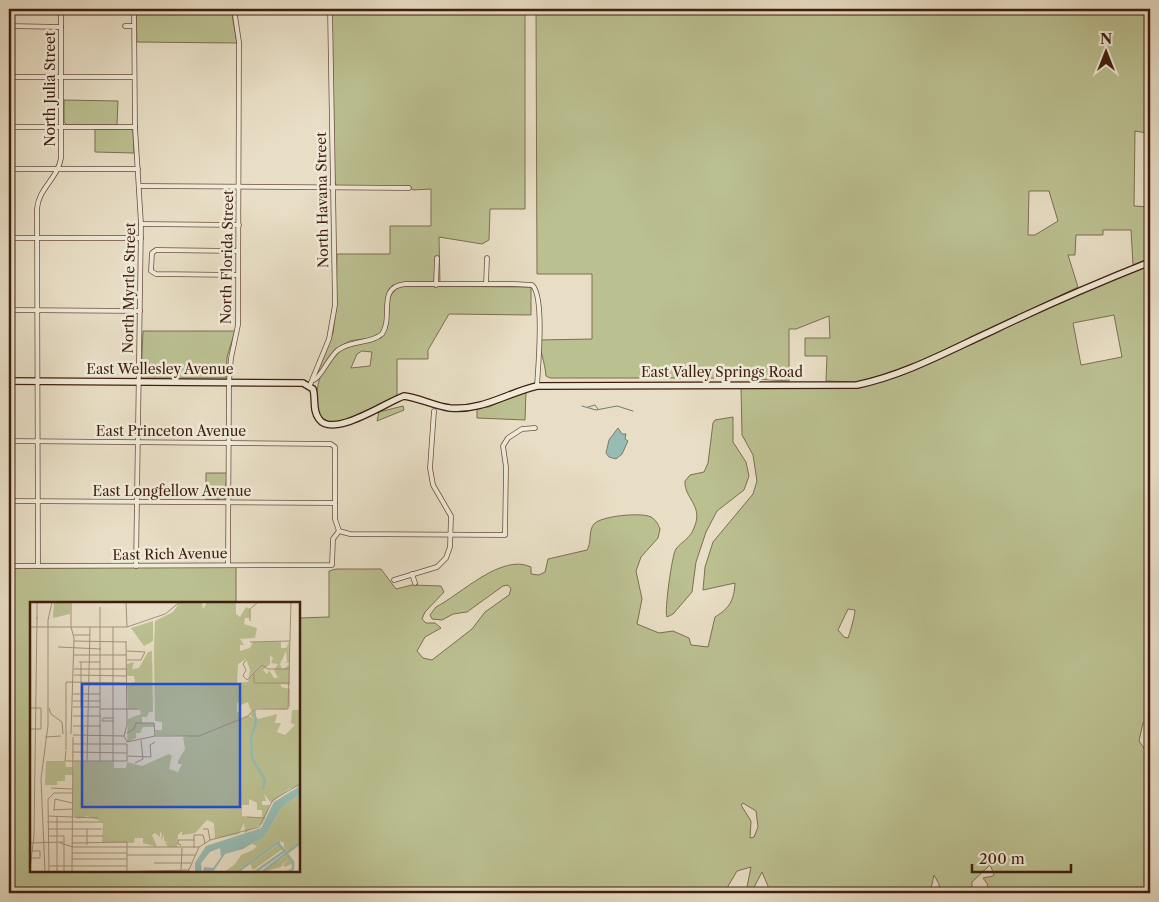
<svg xmlns="http://www.w3.org/2000/svg" width="1159" height="902" font-family="'Libre Caslon Text',serif">
<style>
.green{fill:#bbc091;stroke:#7e6f4f;fill-rule:evenodd}
.water{fill:#97bcb4;stroke:#747d71}
.lines{fill:none;stroke-linecap:round;stroke-linejoin:round}
.stream{stroke:#747d71;stroke-width:1}
.street-casing{stroke:#6a4e3b;stroke-width:5.5}
.secondary-casing{stroke:#401e0d;stroke-width:8}
.street{stroke:#f0ead9;stroke-width:4}
.secondary{stroke:#f0ead9;stroke-width:5.5}
.labels{text-anchor:middle;stroke-width:5;stroke-linejoin:round;paint-order:stroke}
.street-label{font-size:14px;fill:#401e0d;stroke:#f0ead9}
.inset-river{fill:none;stroke:#97bcb4;stroke-width:2.5}
.inset-road{fill:none;stroke:#a5917b;stroke-width:1}
.view{fill:#1d4ed8;fill-opacity:0.15;stroke:#1d4ed8;stroke-width:2.5}
.inset-edge{fill:none;stroke:#401e0d;stroke-width:2.5}
</style>
<rect width="100%" height="100%" fill="#e8dec5"/>
<filter id="stains"><feTurbulence type="fractalNoise" baseFrequency=".004" numOctaves="4"/><feColorMatrix values="0 0 0 0 .2 0 0 0 0 .09 0 0 0 0 .02 0 0 0 .5 -.17"/></filter>
<radialGradient id="worn" r=".72"><stop offset=".6" stop-color="#630" stop-opacity="0"/><stop offset="1" stop-color="#630" stop-opacity=".3"/></radialGradient>
<g class="green">
<polygon points="136,9 231,9 237,43 137,42"/>
<path d="M331 9H525V209H490L489 240 482 244 439 237 440 284 405 283 391 287C380 301 391 317 382 331 376 341 360 338 350 341 332 348 327 364 316 376L333 333 336 309 337 254H390V226H431V189L413 190 409 187 337 186 334 181Z"/>
<path d="M536 9H1150V144L1147 142V133L1135 131 1134 206 1150 207V258L1133 265 1131 230H1103V235H1076L1075 255H1068L1078 287 917 363 879 378 857 382 826 381 827 356H805V338H830L829 316 796 329H789V381L736 378H550L546 376C545 362 540 353 540 340L592 339V274H537ZM1029 191H1049L1058 221 1035 235H1028Z"/>
<polygon points="64,100 118,101 117,125 67,125 64,122"/>
<polygon points="95,129 131,129 133,131 134,153 95,152"/>
<path d="M1150 264V721L1143 723 1139 741 1146 751 1150 752V893H983L988 885 983 878 993 876 994 874 990 865 972 882V893H939V884L934 875 930 893H766L768 886 762 872 751 893H741L747 887 751 867 737 871 727 888 728 893 652 891 648 893H9V568L236 567V603H31V871H299V618L329 617V571L336 569H381L396 589 412 585 441 586 444 592 425 612 422 619 426 623H435L441 628 425 637 417 651 423 658 432 660 472 629 485 612 509 595 511 589 508 585 503 586 467 612 453 614 442 620 432 619 430 615 436 607C461 594 502 553 531 567V574L539 575 545 572 548 559 587 550C592 542 588 531 594 524 601 516 641 512 651 517 656 520 658 524 660 529L658 538 641 557 636 571 642 599 637 624 659 633 673 631 689 638 691 645 708 647 715 617C730 608 734 600 735 583L703 590 705 567 713 542 753 494 757 481 753 455 742 435 741 386 867 385 900 376 1050 306ZM1114 315 1122 357 1081 365 1073 323ZM848 609 855 610C855 615 850 633 848 638L844 637 838 630ZM743 803 756 811 758 827 754 837 750 838 751 821 741 805Z"/>
<path d="M400 286 531 287V315L449 314 428 350V359H397V397L333 425 319 416C312 389 321 356 350 345 360 341 371 341 381 338 398 318 377 302 400 286ZM362 351 372 352 370 366 351 368 357 354Z"/>
<polygon points="143,331 235,331 227,357 226,378 141,378"/>
<polygon points="526,390 525,420 477,418 477,408 489,407"/>
<polygon points="403,406 404,410 377,421 379,412"/>
<path d="M733 417V442L746 462 749 476 744 490 717 511 706 532 696 562 692 592 673 614 667 617C664 613 672 554 676 549 682 541 690 539 694 528 704 505 684 499 685 481L690 475 704 472 708 463 713 423 715 420Z"/>
<polygon points="206,473 227,473 225,499 206,500"/>
</g>
<polygon class="water" points="618,428 622,434 626,434 625,439 628,441 622,454 616,459 609,457 606,453 609,440"/>
<g class="lines">
<g class="stream">
<polyline points="582,406 596,410 617,406 633,411"/>
<polyline points="588,407 595,405 598,409"/>
</g>
<g class="street-casing">
<g id="street">
<polyline points="134,9 135,127 141,224 136,566"/>
<polyline points="9,26 61,27"/>
<polyline points="125,26 134,26"/>
<polyline points="9,77 134,77"/>
<polyline points="9,127 135,127"/>
<polyline points="9,169 138,169"/>
<polyline points="140,186 409,188"/>
<polyline points="141,224 239,225"/>
<polyline points="9,238 141,238"/>
<polyline points="238,251 156,250 152,253 151,271 156,274 238,275"/>
<polyline points="486,284 487,258"/>
<polyline points="436,285 437,258"/>
<polyline points="9,310 140,311"/>
<path d="M314 380C321 377 329 357 338 350 352 340 370 344 382 334 394 317 376 287 405 284H514L532 285C545 295 538 368 537 386"/>
<polyline points="310,385 329,339 335,305 330,9"/>
<polyline points="9,441 331,444 335,447 335,519 339,531"/>
<polyline points="9,501 335,503"/>
<polyline points="339,531 350,534 505,535 506,467 503,446 508,438 522,429 535,428"/>
<polyline points="228,565 229,382 231,358 238,325 239,42 234,9"/>
<polyline points="9,566 332,565 333,539 339,531"/>
<path d="M38 566 37 209C38 189 58 178 61 158V9"/>
<polyline points="412,574 415,583"/>
<polyline points="394,580 437,567 446,558 450,547 451,516 433,485 430,468 434,411"/>
</g>
</g>
<g class="secondary-casing">
<path id="secondary" d="M9 381 303 383 313 389C316 399 312 410 319 419 333 439 386 402 404 396 420 398 434 406 450 408 482 411 507 393 537 386L857 385C905 375 948 351 992 331 1044 306 1097 283 1150 262"/>
</g>
<use href="#street" class="street"/>
<use href="#secondary" class="secondary"/>
</g>
<g class="labels">
<g class="street-label">
<text transform="translate(50 89) rotate(-90)" y="5">North Julia Street</text>
<text transform="translate(322 200) rotate(-91)" y="5">North Havana Street</text>
<text transform="translate(227 257) rotate(-89)" y="5">North Florida Street</text>
<text transform="translate(129 288) rotate(-89)" y="5">North Myrtle Street</text>
<text x="160" y="374">East Wellesley Avenue</text>
<text x="722" y="377">East Valley Springs Road</text>
<text x="171" y="436">East Princeton Avenue</text>
<text x="172" y="496">East Longfellow Avenue</text>
<text transform="translate(170 554) rotate(-1)" y="5">East Rich Avenue</text>
</g>
</g>
<g transform="translate(30 602)">
<rect width="270" height="270" fill="#e8dec5"/>
<path d="M24 0H40V12L23 16ZM150 0H172L173 7 177 0H206V12L210 15 216 5 220 7V16H215L214 22 227 26 225 36 210 37 214 43H210V49L220 46 223 40H251V46H256L259 40 260 61 253 60H257L256 49 250 62 252 68 260 62V83L251 82V85L260 87V95H270H260V104L255 108 224 106 221 109 218 100 211 103 207 100V110H211V117L219 114 224 117 220 113 224 107 227 108 224 111 228 117 247 112 245 121H251L247 130 255 133 265 123 261 121 262 108H270V184L259 187 241 201 234 192 236 199H232V203H240L233 221 215 231 214 221 209 232 185 237 184 221 177 218 165 231 152 233V229L148 233 147 245H138L135 240 141 241 134 239V233L131 239 132 232 130 230V235L125 231 122 233 127 245 113 241V236H105L104 241 72 240 73 220 57 214 48 217 43 213V173H35V179H27V183H15L16 159H35L36 165H42L43 171 44 159H84V166H96L97 160 112 164 139 152 142 154 139 167 148 170 152 162H148V159L155 147 153 135 159 134 126 133 125 128H132V120L125 119 124 45 125 19 143 10ZM240 53 243 56 241 61 248 62 244 68 248 76H244L239 68 237 72 233 68 240 62ZM216 57 220 68 218 80 207 81 208 62ZM219 197 227 201V208H232V216L212 214V203H219ZM123 19V39L114 44 101 26ZM122 49 123 110H119L117 115H112V121H124V125H113L110 131H106V136L97 140 98 117 111 112 110 108 98 107 97 81 105 80 104 74H97V62L104 60 102 67 109 66 118 50ZM270 192V241L258 249 254 246 223 268 220 262 249 242 254 246V241L249 238 205 270H194L205 262 211 253 223 248 227 244 222 242 234 235 252 205ZM257 253 263 260V267L261 262 255 265 253 262 260 257 253 261 251 265 233 270Z" fill="#bbc091" fill-rule="evenodd"/>
<path d="M270 184V192L252 205 234 235 213 247 195 252 183 270H173L174 265 183 266 191 255 190 246 180 250 171 261 172 270H165V261L176 244 231 226 244 200Z" fill="#97bcb4"/>
<path class="inset-river" d="M221 135 222 156 235 178 233 187M221 135 226 121 224 109M248 241 263 260V267L257 270M207 270 250 239M225 270 256 248M232 270 270 241"/>
<path class="inset-road" d="M7 0V17M41 0V25M96 0 97 25M70 5V25M220 19V7L228 0M0 25H97L135 12 150 0M41 25 44 36 41 132M70 25V159M44 33H60M44 39 96 40M220 40 260 39M28 45 71 47M97 49 115 50 111 58H97M44 53H97M216 58 213 62 216 68 213 74 217 78 232 63 238 67H260M49 60H70M51 60V105M44 67H97M224 72V81H260M44 73 96 74M43 92H70M43 99H70M43 105H70M0 106H11V127H0M19 106 21 112 32 120 33 132M71 107H107M43 114H71M84 116H73L72 119H84M43 124H71M97 131 104 127 106 121H124L125 134M43 133 94 134M94 134 97 140 125 134H169L218 114 224 107H258L261 0M94 134 97 123 96 39M15 135 31 134M36 148V80L97 81M36 149 35 159H97V142H43M43 150 97 151M98 154 121 155 120 143 125 140M57 159 60 25M83 159V25M105 161 113 157 111 138M21 186 42 187M23 208 42 207M24 208 25 197 42 201M18 214 68 216M217 215 235 216M17 220H73M18 227H72M173 227H178L180 238M18 234H34V270M42 234H73M0 241 33 240M30 241 43 245H169L180 238 229 225 243 198 270 182M42 241 97 240V270M57 243V227M151 243 148 242V238H164M164 246V233H173L175 241M42 251H97M97 253H165M2 256H10V249H2M42 257H97M124 261H161M19 264H97M0 267 4 234 7 15M151 268 152 246M15 270 11 177 18 123V18L22 0M19 270 18 197 24 191H42M27 270V214M42 270 43 135M85 270 159 268M158 270 169 245"/>
<path class="view" d="M52 82H210V205H52Z"/>
<rect width="270" height="270" class="inset-edge"/>
</g>
<rect width="1159" height="902" fill="none" stroke="#e8dec5" stroke-width="30"/>
<rect x="10" y="10" width="1139" height="882" fill="none" stroke="#401e0d" stroke-width="2.5"/>
<rect x="15" y="15" width="1129" height="872" fill="none" stroke="#401e0d"/>
<g transform="translate(1106 52)" stroke="#f0ead9" stroke-width="4" paint-order="stroke">
<path d="M0-4L9 19L0 12L-9 19Z" fill="#401e0d"/>
<text y="-8" font-size="14" font-weight="bold" text-anchor="middle" fill="#401e0d">N</text>
</g>
<path d="M972 864v8h99v-8" fill="none" stroke="#401e0d" stroke-width="2.5"/>
<text x="979" y="864" font-size="15" fill="#401e0d" stroke="#f0ead9" stroke-width="4" paint-order="stroke">200 m</text>
<rect width="100%" height="100%" filter="url(#stains)"/>
<rect width="100%" height="100%" fill="url(#worn)"/>
</svg>
